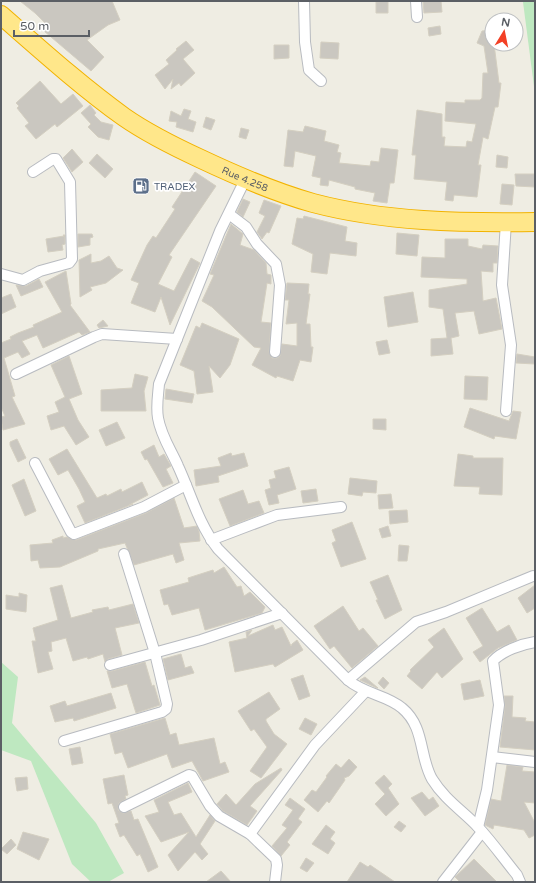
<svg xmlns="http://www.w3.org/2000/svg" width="536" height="883" font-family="'Varela Round',sans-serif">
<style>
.green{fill:#bee8c0}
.building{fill:#cac7c0;stroke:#d4cfc1}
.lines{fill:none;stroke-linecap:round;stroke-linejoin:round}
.street-casing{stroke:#b8bbc0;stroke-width:12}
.highway-casing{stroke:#f2b300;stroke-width:20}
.street{stroke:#fff;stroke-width:10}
.highway{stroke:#ffe78a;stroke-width:18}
.labels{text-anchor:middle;stroke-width:3.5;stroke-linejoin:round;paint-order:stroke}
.street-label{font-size:10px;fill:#5b5f65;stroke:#fff}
.service-label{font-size:10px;fill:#4e5e75;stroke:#fff;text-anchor:start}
</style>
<rect width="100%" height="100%" fill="#efede3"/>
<g class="green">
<polygon points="523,1 535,1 535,94 523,2"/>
<polygon points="1,662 18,677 12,723 96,823 124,873 108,882 91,882 72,864 31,761 1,750"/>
</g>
<g class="building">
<polygon points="20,1 112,1 120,20 108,25 87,40 104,57 91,71 44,31 48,26 35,13"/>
<polygon points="388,1 388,13 376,13 376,2"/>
<polygon points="423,1 441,1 442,12 424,13"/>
<polygon points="440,26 441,34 429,36 428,28"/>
<polygon points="492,30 492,44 494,44 499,83 501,83 498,107 495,107 488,139 483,137 478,165 481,165 477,197 454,195 453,201 445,200 447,182 414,179 416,155 412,155 417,110 442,114 442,137 445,137 444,146 466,147 467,141 472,142 476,124 445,121 446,102 465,103 465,100 480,100 482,98 483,73 488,73 484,46 477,43 482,31"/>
<polygon points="186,41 194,50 183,59 195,73 181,86 179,83 171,89 173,79 165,89 155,75 169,64 166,60 177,50 176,49"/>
<polygon points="321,42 339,43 338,59 320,58"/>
<polygon points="274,45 289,45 289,58 274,59"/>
<polygon points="40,81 61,104 73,94 83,106 57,127 55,124 36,139 25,126 29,123 17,108 19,106 16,103"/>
<polygon points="90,105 96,113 94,115 101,122 113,125 109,140 98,137 88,127 91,124 81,113"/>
<polygon points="184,109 191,111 188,119 196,122 193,132 176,127 177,122 169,121 171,111 181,116"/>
<polygon points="206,117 215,120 211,130 203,127"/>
<polygon points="305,126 326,131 324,141 339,145 337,152 341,153 339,163 370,166 371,161 379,162 381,148 398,150 394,183 390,183 387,203 373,201 375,193 355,189 355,187 329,180 328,186 320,185 321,178 312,176 316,156 295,151 293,167 284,166 288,130 303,132"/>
<polygon points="241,128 249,130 246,139 239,137"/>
<polygon points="72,149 83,162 72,172 63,158"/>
<polygon points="97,154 113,169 105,178 89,163"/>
<polygon points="497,155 508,157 507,168 496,167"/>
<polygon points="195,172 216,186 169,255 172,257 158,284 174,291 191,258 200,263 170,325 161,297 155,312 131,303 139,283 131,280 147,245 153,236 156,238 175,209 172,207"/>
<polygon points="515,174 535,174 535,187 516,186"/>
<polygon points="502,184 514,185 512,205 500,204"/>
<polygon points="243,199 250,202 243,217 237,212"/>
<polygon points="264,200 281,206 269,233 267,232 262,239 257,232 265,216 259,213"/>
<polygon points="304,216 347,227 345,241 357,243 356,256 330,253 327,274 311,272 313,254 292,244 297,218 303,219"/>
<polygon points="231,224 243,234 240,245 254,250 266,263 267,274 271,275 271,284 267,283 261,322 271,323 269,352 272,358 277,358 280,356 282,344 297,346 297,323 286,324 289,300 285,300 287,283 309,284 308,294 310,294 306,324 310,324 311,347 313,347 311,362 300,360 293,381 277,376 276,378 252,365 261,348 254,347 212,307 202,301 214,275 210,274"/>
<polygon points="397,233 419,235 417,256 396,254"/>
<polygon points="78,234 92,234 93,237 90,238 90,245 78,247"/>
<polygon points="63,235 65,235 65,244 62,245 63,250 48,252 46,239 64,236"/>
<polygon points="445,239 468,239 468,246 482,249 483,245 498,246 497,263 493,263 493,272 481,271 483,301 496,298 502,329 479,334 474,311 455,313 459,336 451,338 453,354 431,356 431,339 447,338 443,309 429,307 429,290 467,284 467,279 421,277 422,257 445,258"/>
<polygon points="91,254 91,263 101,261 109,256 117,268 123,270 106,283 90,287 92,290 80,297 79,260"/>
<polygon points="66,271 71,304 70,305 90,332 82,335 79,332 43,348 37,335 22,341 30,354 22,358 18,352 4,358 15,396 12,397 25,424 3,430 1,417 5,416 1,407 1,343 11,339 10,337 18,333 34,327 33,325 62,312 45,282"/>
<polygon points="39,279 43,287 21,296 16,285 26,286"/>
<polygon points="413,292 418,322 388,327 384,297"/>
<polygon points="11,294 16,307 1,314 1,298"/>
<polygon points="103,320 108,326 99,328 97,325"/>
<polygon points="202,323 239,339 230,365 220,378 209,366 213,392 197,394 194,371 180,365 196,326 200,328"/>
<polygon points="387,340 390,353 379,355 376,342"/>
<polygon points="517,354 535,357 535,364 516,363"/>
<polygon points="69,356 82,394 69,399 78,420 89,437 76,445 64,426 51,430 47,416 59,412 55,402 65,397 51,365"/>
<polygon points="135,374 148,377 144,391 146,411 101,411 101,390 132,388"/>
<polygon points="465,376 488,377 487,400 464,399"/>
<polygon points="166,389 194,394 192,403 165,399"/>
<polygon points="470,408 509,421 513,411 521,412 516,439 495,436 494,439 464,427"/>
<polygon points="373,419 386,419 386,430 373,429"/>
<polygon points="117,422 125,438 106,446 99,430"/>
<polygon points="17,439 26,458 18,462 10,445 10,442"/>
<polygon points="154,445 159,457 164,454 171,466 166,469 173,483 163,487 147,459 145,460 141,452"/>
<polygon points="67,449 97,498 106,494 107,496 121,489 122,492 142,482 148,495 129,505 133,504 85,523 77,506 85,502 79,489 68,470 58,475 49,459"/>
<polygon points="231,453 232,456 244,453 248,466 218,476 219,482 196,486 194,470 221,466 218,458"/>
<polygon points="458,454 473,456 473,458 503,458 502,495 479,494 480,487 454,486"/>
<polygon points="289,467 296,489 277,495 279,503 269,505 265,490 271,488 269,480 276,478 274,471"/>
<polygon points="350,478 377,481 376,493 363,492 362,496 348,494"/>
<polygon points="24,479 36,511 25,516 12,485"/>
<polygon points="316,489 318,501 303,503 301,491"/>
<polygon points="243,490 248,504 259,501 264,513 230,526 219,499"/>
<polygon points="391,494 393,508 379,509 378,495"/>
<polygon points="174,498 184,528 197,526 199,531 200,541 179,543 184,560 176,563 173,554 134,565 125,543 98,549 98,551 60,567 40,568 38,560 31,561 30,545 53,543 52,540 63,536 63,538 67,537 76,540 146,513"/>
<polygon points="407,510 408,522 390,524 389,511"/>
<polygon points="352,522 366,559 341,567 332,543 336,541 332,530"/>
<polygon points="388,526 391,536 382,538 379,529"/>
<polygon points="399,545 409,546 407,561 398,561"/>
<polygon points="224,567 237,587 241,586 244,596 250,592 265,607 262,613 205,630 199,608 172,615 168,604 164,605 160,590 189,582 188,578 213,570 214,573"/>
<polygon points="388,575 402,610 385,619 376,600 378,600 370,582"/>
<polygon points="62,585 71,618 93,612 92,610 108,607 109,610 133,604 139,623 115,628 122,655 108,659 105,662 103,654 88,659 87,657 73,661 66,638 51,642 52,651 48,652 53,669 38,673 32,641 36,641 33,628 58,620 50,588"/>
<polygon points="535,585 535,608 527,613 518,598"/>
<polygon points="19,593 27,595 26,612 6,609 6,595 19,597"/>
<polygon points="343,606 359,631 363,628 378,646 352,668 334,646 330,649 314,626"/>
<polygon points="482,608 497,632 509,625 517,640 498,648 480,662 473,652 483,646 466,618"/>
<polygon points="273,625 275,630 282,627 291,646 292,644 297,640 303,650 275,667 273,664 235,672 229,642 247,638 246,632 252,630 248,636"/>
<polygon points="444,628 463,659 442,678 437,672 422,689 407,676 411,671 410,670 434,647 428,640"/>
<polygon points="181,654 185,668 191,666 194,673 168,680 163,659"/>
<polygon points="145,662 152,686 154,685 160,705 136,713 127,684 112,688 107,671 112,671"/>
<polygon points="303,675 310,696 299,700 291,679"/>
<polygon points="365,677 378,688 377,688 360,680"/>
<polygon points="383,677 389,683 384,689 378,683"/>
<polygon points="480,680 484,696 464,700 461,684"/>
<polygon points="269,692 280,709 266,719 266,721 274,734 287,744 261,778 250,771 267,747 254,729 251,731 238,711"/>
<polygon points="111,693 116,708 74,721 73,718 55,722 50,706 65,701 67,706"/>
<polygon points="504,696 513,696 512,717 526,718 525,721 535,722 535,750 500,747 505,706"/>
<polygon points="165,718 170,735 176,733 179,745 214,738 220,764 225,762 229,772 203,781 192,761 172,768 167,754 128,768 122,752 115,754 110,734"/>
<polygon points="305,718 317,724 311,735 299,729"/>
<polygon points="80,747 83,763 72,765 69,749"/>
<polygon points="349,759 357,767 349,776 344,778 345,780 329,803 327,801 318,812 304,800 312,790 316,792 327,777 326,776 336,764 341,768"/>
<polygon points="507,765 523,767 522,771 535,772 535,803 524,802 535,823 535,835 529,838 524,830 494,825 493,829 485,825 491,799 501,801"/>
<polygon points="281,768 282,770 250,806 257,811 247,825 223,811 217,804 226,794 236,805 255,784"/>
<polygon points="124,775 128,795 125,796 126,799 119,803 118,810 123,813 131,811 134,820 138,819 158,867 148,872 140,854 137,856 124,835 120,837 115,824 119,823 112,803 108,804 103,779"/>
<polygon points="384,775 392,784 388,788 399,804 386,816 375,804 385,794 375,783"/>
<polygon points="27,777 28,789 17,791 15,778"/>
<polygon points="188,783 192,792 168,802 174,815 181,813 196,837 210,815 215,821 200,844 208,854 202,860 195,852 178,871 168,855 189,832 161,842 145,816 159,812 154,800"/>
<polygon points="422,792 429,800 433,797 439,806 425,816 411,798"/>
<polygon points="290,798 305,809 298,819 302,822 287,842 290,845 281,856 272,846 287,828 282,825 293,810 285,805"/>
<polygon points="399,821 406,826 401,832 394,827"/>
<polygon points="326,825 335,832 330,839 335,843 328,854 312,844"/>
<polygon points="23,832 49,839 39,860 17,849"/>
<polygon points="11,839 16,845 7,854 1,849"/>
<polygon points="306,858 314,863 307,872 300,868"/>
<polygon points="474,859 497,882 460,882 455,877"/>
<polygon points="360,862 368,867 370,865 395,882 347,882"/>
<polygon points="221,871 231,882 206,882"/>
</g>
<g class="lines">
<g class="street-casing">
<g id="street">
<polyline points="304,1 305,42 309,70 321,81"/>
<polyline points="416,1 417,17"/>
<path d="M245 180 220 231 159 384C158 396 156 407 158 418 161 436 171 450 178 466 191 494 198 523 218 549L348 680C364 694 387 695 402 708 425 727 419 756 432 779 445 800 463 811 478 827 492 842 504 859 517 875L520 882"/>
<polyline points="229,214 246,227 257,244 276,264 280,285 275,352"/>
<polyline points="506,222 502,285 511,345 506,411"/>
<polyline points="1,274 23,280 40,271 69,263 72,259 70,182 56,159 53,159 33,172"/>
<polyline points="16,374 94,337 102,334 177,339"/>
<polyline points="35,463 71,532 74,534 144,507 186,485"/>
<polyline points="211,540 277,515 341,507"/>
<polyline points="110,665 201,640 282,613"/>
<polyline points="348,680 416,622 446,612 533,576"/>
<polyline points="64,741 162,712 166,709 167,704 155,653 124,554"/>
<polyline points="492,757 535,762"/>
<polyline points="124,807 189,775 192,776 210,806 219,816 250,834 276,859 277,865 275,882"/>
<path d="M478 827 487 790 499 705 493 661C502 651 522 644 535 642"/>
<polyline points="250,834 315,745 365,692"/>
<polyline points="443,882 482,832"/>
</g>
</g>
<g class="highway-casing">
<g id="highway">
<path id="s1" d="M1 15C41 50 81 86 124 117 147 133 175 147 201 159 237 176 274 192 313 203 385 222 461 223 535 222"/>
</g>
</g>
<use href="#street" class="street"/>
<use href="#highway" class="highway"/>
</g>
<defs>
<g id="fuel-square" transform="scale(0.9)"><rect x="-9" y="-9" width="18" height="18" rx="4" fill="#5c6f8a" stroke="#fff"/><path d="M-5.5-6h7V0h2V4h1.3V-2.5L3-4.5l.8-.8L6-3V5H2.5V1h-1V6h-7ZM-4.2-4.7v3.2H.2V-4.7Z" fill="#fff"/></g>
</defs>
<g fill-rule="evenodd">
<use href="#fuel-square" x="141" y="186"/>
</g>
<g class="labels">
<g class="street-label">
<text dy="4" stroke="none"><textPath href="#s1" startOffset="296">Rue 4.258</textPath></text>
</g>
<g class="service-label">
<text x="154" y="190">TRADEX</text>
</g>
</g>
<rect width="536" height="883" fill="none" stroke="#5b5f65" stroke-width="4"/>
<g transform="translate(504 32) rotate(10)"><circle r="19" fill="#ffffff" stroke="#bdbfc1"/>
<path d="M0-3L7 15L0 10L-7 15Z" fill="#f34025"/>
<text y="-6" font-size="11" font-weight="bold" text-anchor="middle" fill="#5b5f65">N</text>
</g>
<path d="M14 30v6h75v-6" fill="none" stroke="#5b5f65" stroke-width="2"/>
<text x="20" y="30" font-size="12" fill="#5b5f65" stroke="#ffffff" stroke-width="3" paint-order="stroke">50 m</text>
</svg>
